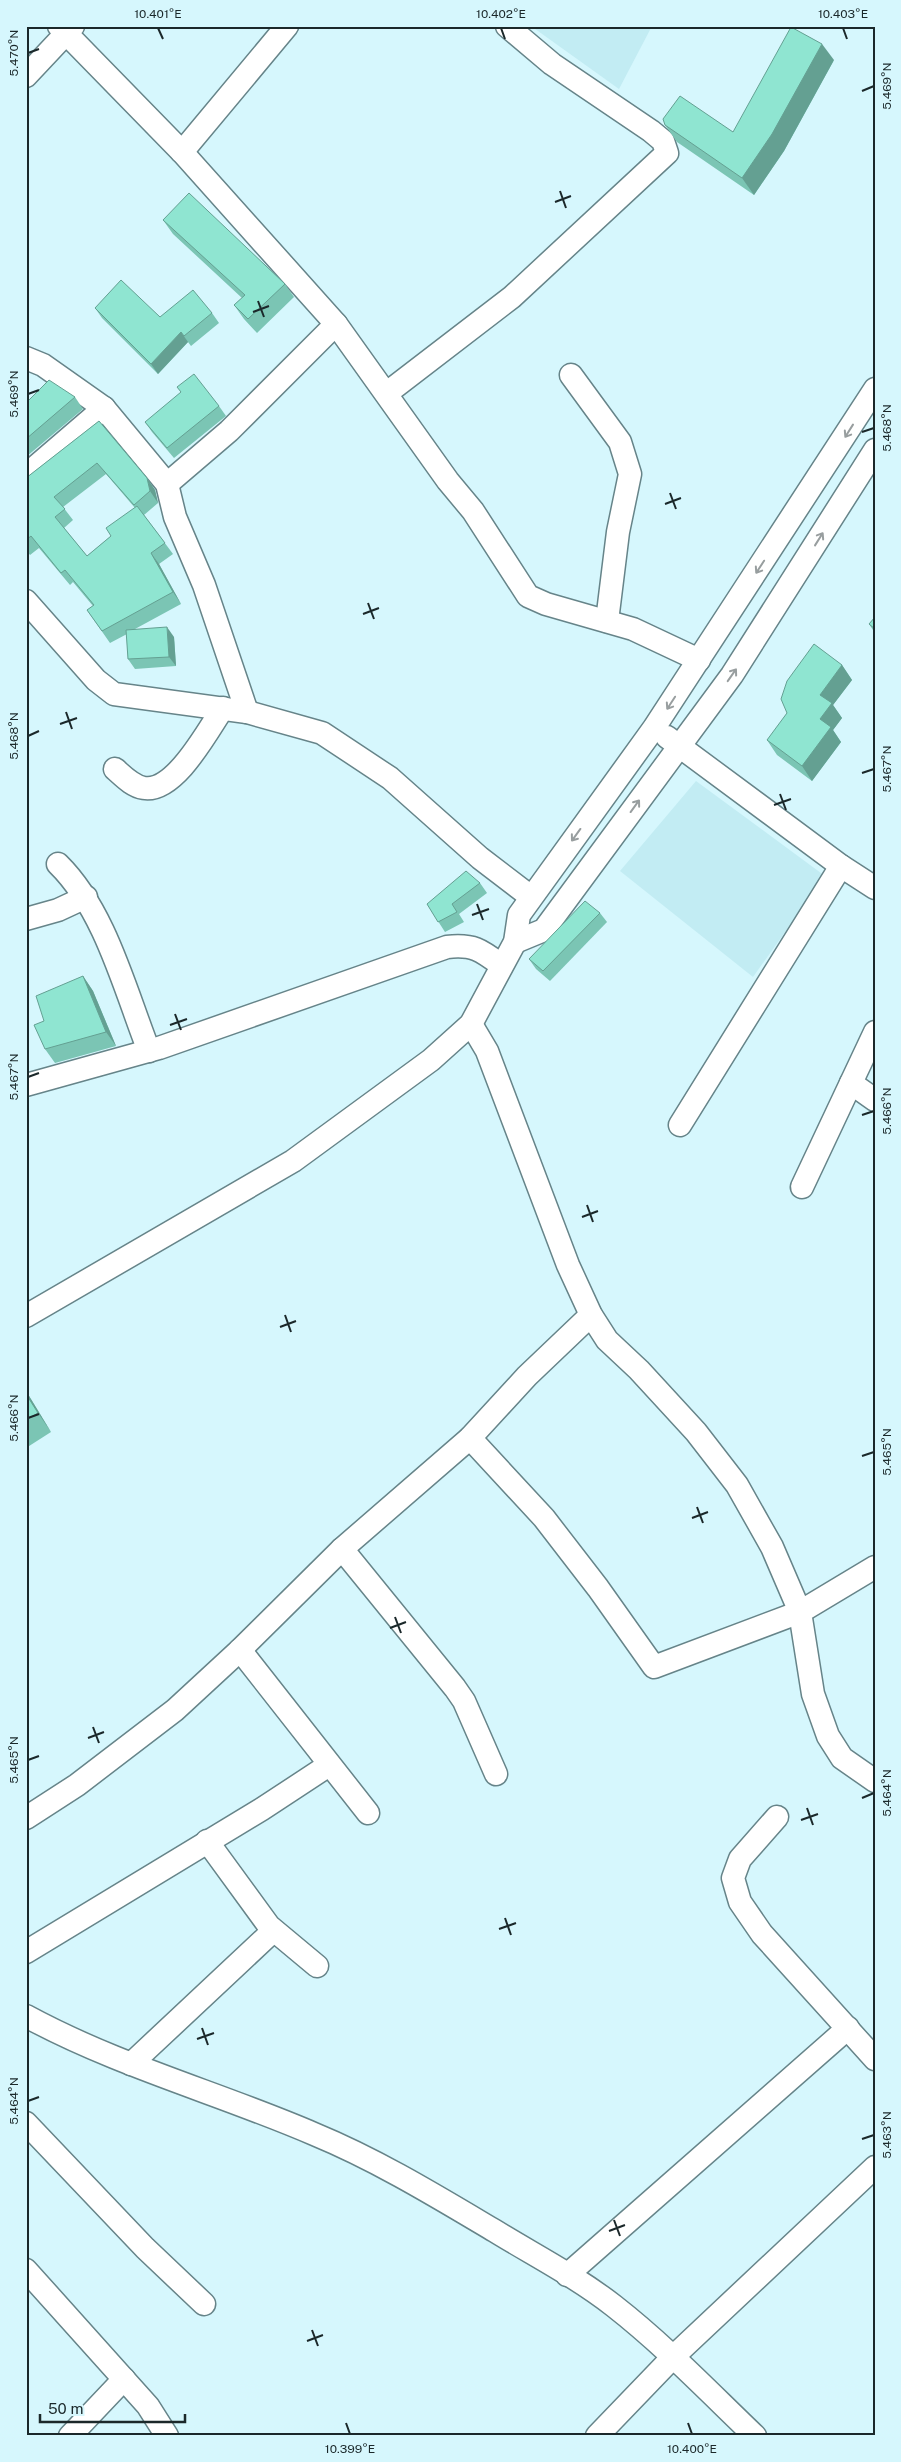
<svg xmlns="http://www.w3.org/2000/svg" width="901" height="2462" font-family="'Public Sans',sans-serif">
<style>
.built{fill:#c2ecf3}
.lines{fill:none;stroke-linecap:round;stroke-linejoin:round}
.minor-casing{stroke:#668489;stroke-width:25}
.minor{stroke:#fff;stroke-width:22}
.wall{fill:#7bc5b4;fill-rule:evenodd}
.shaded-wall{fill:#64a092}
.building{fill:#8fe5d1;stroke:#64a092}
.oneway{stroke:#989e9f}
.ticks{fill:none;stroke:#1b282a;stroke-width:2}
.neatline{fill:none;stroke:#1b282a;stroke-width:2}
.ticks-label{font-size:12px;text-anchor:middle;fill:#1b282a}
</style>
<rect width="100%" height="100%" fill="#d6f7fd"/>
<g class="built">
<polygon points="531,26 652,26 619,89"/>
<polygon points="696,781 825,876 753,977 620,871"/>
</g>
<g class="lines">
<g class="minor-casing">
<g id="minor">
<polyline points="59,26 182,152 336,324 448,481 473,511 528,596 546,604 633,629 699,660"/>
<polyline points="26,76 73,26"/>
<polyline points="182,152 287,26"/>
<polyline points="26,358 43,365 104,408 167,484 175,517 204,585 247,712"/>
<polyline points="571,375 620,442 630,474 618,532 607,621"/>
<polyline points="387,393 512,297 667,153 663,141 651,131 552,64 507,26"/>
<polyline points="26,475 104,408"/>
<polyline points="167,484 229,431 336,324"/>
<polyline points="26,601 96,680 114,694 247,712 322,733 390,778 480,858 531,897"/>
<polyline points="667,737 841,866 875,888"/>
<path d="M115 769C123 776 132 786 144 788 175 793 208 730 223 708"/>
<path d="M58 864C105 910 125 990 149 1051"/>
<polyline points="26,919 58,910 86,897"/>
<polyline points="515,942 544,930 732,675 875,450"/>
<polyline points="471,1024 487,1051 568,1265 591,1315 607,1340 639,1370 696,1432 737,1485 772,1547 800,1612 813,1694 828,1736 842,1758 875,1781"/>
<polyline points="851,1083 875,1100"/>
<path d="M26 1085 159 1048 447 947C473 944 481 950 501 965"/>
<polyline points="680,1125 841,866"/>
<polyline points="802,1187 875,1032"/>
<polyline points="26,1316 293,1161 431,1060 471,1024 515,942 519,915 654,728 875,389"/>
<polyline points="470,1438 544,1518 598,1588 654,1667 800,1612 875,1567"/>
<polyline points="342,1549 455,1688 464,1701 496,1774"/>
<polyline points="240,1650 368,1813"/>
<polyline points="777,1817 740,1859 733,1878 740,1902 762,1934 875,2059"/>
<polyline points="26,1818 77,1785 175,1710 240,1650 342,1549 470,1438 527,1376 591,1315"/>
<polyline points="207,1841 269,1926 317,1966"/>
<polyline points="26,1952 262,1809 329,1765"/>
<path d="M26 2016C118 2066 219 2093 314 2134 377 2160 436 2196 495 2231 534 2255 577 2277 614 2306 664 2345 709 2392 755 2436"/>
<polyline points="131,2064 273,1931"/>
<polyline points="26,2123 145,2248 204,2304"/>
<polyline points="26,2270 148,2406 167,2436"/>
<polyline points="567,2275 848,2028"/>
<polyline points="70,2436 124,2379"/>
<polyline points="597,2436 673,2357 875,2167"/>
</g>
</g>
<use href="#minor" class="minor"/>
</g>
<g class="wall">
<polygon points="834,60 784,151 754,195 677,142 665,125 733,132"/>
<polygon points="163,220 285,284 294,297 257,333 244,319 234,305 242,298 173,234"/>
<polygon points="95,308 160,317 212,313 219,323 191,346 188,342 158,374 102,318"/>
<polygon points="75,397 83,409 26,457 26,403"/>
<polygon points="219,406 226,416 174,458 152,432 145,422"/>
<path d="M99 421 147 478 155 490 158 503 144 515 173 554 159 564 181 604 135 629 174 637 176 666 135 669 128 659 127 634 110 643 87 610 93 606 73 582 70 585 39 548 30 555 26 550V478ZM106 474 135 508 111 536 87 556 64 528 73 520 63 507Z"/>
<polygon points="875,617 875,633 869,624"/>
<polygon points="842,665 852,680 833,705 842,718 833,730 841,742 812,781 777,755 767,740"/>
<polygon points="480,883 487,893 459,914 464,922 445,932 427,904"/>
<polygon points="600,913 607,922 550,981 536,969 529,959"/>
<polygon points="83,976 93,991 116,1046 55,1063 45,1049 44,1021"/>
<polygon points="26,1391 51,1432 26,1448"/>
</g>
<g class="shaded-wall">
<polygon points="822,44 834,60 784,151 754,195 742,178"/>
<polygon points="181,332 188,342 158,374 151,364"/>
<polygon points="147,478 155,490 158,503 150,491"/>
<polygon points="151,553 159,564 181,604 173,592"/>
<polygon points="167,627 174,637 176,666 169,657"/>
<polygon points="842,665 852,680 833,705 842,718 833,730 841,742 812,781 802,766 820,719 820,695"/>
<polygon points="83,976 93,991 116,1046 106,1032"/>
<polygon points="26,1391 51,1432 38,1413 26,1394"/>
</g>
<g class="building">
<polygon points="791,27 822,44 772,134 742,178 665,125 663,119 680,96 733,132"/>
<polygon points="189,193 285,284 248,319 234,305 245,295 163,220"/>
<polygon points="121,280 160,317 193,290 212,313 184,336 181,332 151,364 95,308"/>
<polygon points="194,374 219,406 167,448 145,422 181,392 177,387"/>
<polygon points="49,380 75,397 26,439 26,403"/>
<polygon points="99,421 147,478 150,491 134,505 97,463 54,497 65,509 55,517 87,556 111,536 106,528 137,506 165,543 151,553 173,592 102,631 87,610 94,605 65,570 61,573 31,536 26,540 26,478"/>
<polygon points="875,617 875,629 869,624"/>
<polygon points="167,627 169,657 128,659 126,630"/>
<polygon points="814,644 842,665 820,695 832,703 820,719 831,727 802,766 767,740 787,713 781,699 787,681"/>
<polygon points="466,871 480,883 452,904 457,912 438,922 427,904"/>
<polygon points="585,901 600,913 543,971 529,959"/>
<polygon points="83,976 106,1032 45,1049 34,1025 44,1021 36,996"/>
<polygon points="26,1394 38,1413 26,1420"/>
</g>
<defs><path id="oneway-shaft" d="M-6 0H5M1.5-3L5.5 0L1.5 3" fill="none" stroke-width="1.6" stroke-linecap="round" stroke-linejoin="round" transform="scale(1.25)"/></defs>
<g class="oneway">
<use href="#oneway-shaft" transform="translate(849 431) rotate(122)"/>
<use href="#oneway-shaft" transform="translate(819 539) rotate(-58)"/>
<use href="#oneway-shaft" transform="translate(760 567) rotate(123)"/>
<use href="#oneway-shaft" transform="translate(732 675) rotate(-55)"/>
<use href="#oneway-shaft" transform="translate(671 703) rotate(123)"/>
<use href="#oneway-shaft" transform="translate(635 806) rotate(-54)"/>
<use href="#oneway-shaft" transform="translate(576 835) rotate(126)"/>
</g>
<path class="ticks" d="M158 28 163 39M501 28 505 39M843 28 847 39M28 53 39 49M862 91 874 86M560 191 566 208M555 202 571 196M258 301 264 317M253 312 269 306M28 394 39 390M862 432 874 428M670 493 676 509M665 504 681 498M368 603 374 619M363 614 379 608M66 712 72 729M60 724 77 718M28 736 39 731M862 773 874 769M780 794 786 810M774 805 791 799M477 904 483 920M472 915 489 909M175 1014 181 1030M170 1025 187 1019M28 1077 39 1073M862 1115 874 1111M587 1205 593 1222M582 1217 598 1211M285 1315 291 1332M280 1327 296 1321M28 1418 39 1414M862 1456 874 1452M697 1507 703 1523M692 1518 708 1512M395 1617 401 1633M390 1628 406 1622M93 1727 99 1743M88 1738 104 1732M28 1760 39 1756M862 1798 874 1793M807 1808 813 1825M801 1820 818 1814M505 1918 511 1935M499 1929 516 1923M202 2028 208 2045M197 2039 214 2033M28 2101 39 2097M862 2139 874 2135M614 2220 620 2236M609 2231 625 2225M312 2330 318 2346M307 2341 323 2335M346 2423 350 2434M688 2423 692 2434"/>
<rect width="901" height="2462" fill="none" stroke="#d6f7fd" stroke-width="55"/>
<path d="M40 2414v8h145v-8" fill="none" stroke="#1b282a" stroke-width="2.5"/>
<text x="48" y="2414" font-size="15" fill="#1b282a" stroke="#d6f7fd" stroke-width="4" paint-order="stroke">50 m</text>
<rect x="28" y="28" width="846" height="2406" class="neatline"/>
<g class="ticks-label">
<text x="158" y="18">10.401°E</text>
<text x="501" y="18">10.402°E</text>
<text x="843" y="18">10.403°E</text>
<text transform="translate(14 53) rotate(-90)" y="4">5.470°N</text>
<text transform="translate(887 86) rotate(-90)" y="4">5.469°N</text>
<text transform="translate(14 394) rotate(-90)" y="4">5.469°N</text>
<text transform="translate(887 428) rotate(-90)" y="4">5.468°N</text>
<text transform="translate(14 736) rotate(-90)" y="4">5.468°N</text>
<text transform="translate(887 769) rotate(-90)" y="4">5.467°N</text>
<text transform="translate(14 1077) rotate(-90)" y="4">5.467°N</text>
<text transform="translate(887 1111) rotate(-90)" y="4">5.466°N</text>
<text transform="translate(14 1418) rotate(-90)" y="4">5.466°N</text>
<text transform="translate(887 1452) rotate(-90)" y="4">5.465°N</text>
<text transform="translate(14 1760) rotate(-90)" y="4">5.465°N</text>
<text transform="translate(887 1793) rotate(-90)" y="4">5.464°N</text>
<text transform="translate(14 2101) rotate(-90)" y="4">5.464°N</text>
<text transform="translate(887 2135) rotate(-90)" y="4">5.463°N</text>
<text x="350" y="2453">10.399°E</text>
<text x="692" y="2453">10.400°E</text>
</g>
</svg>
